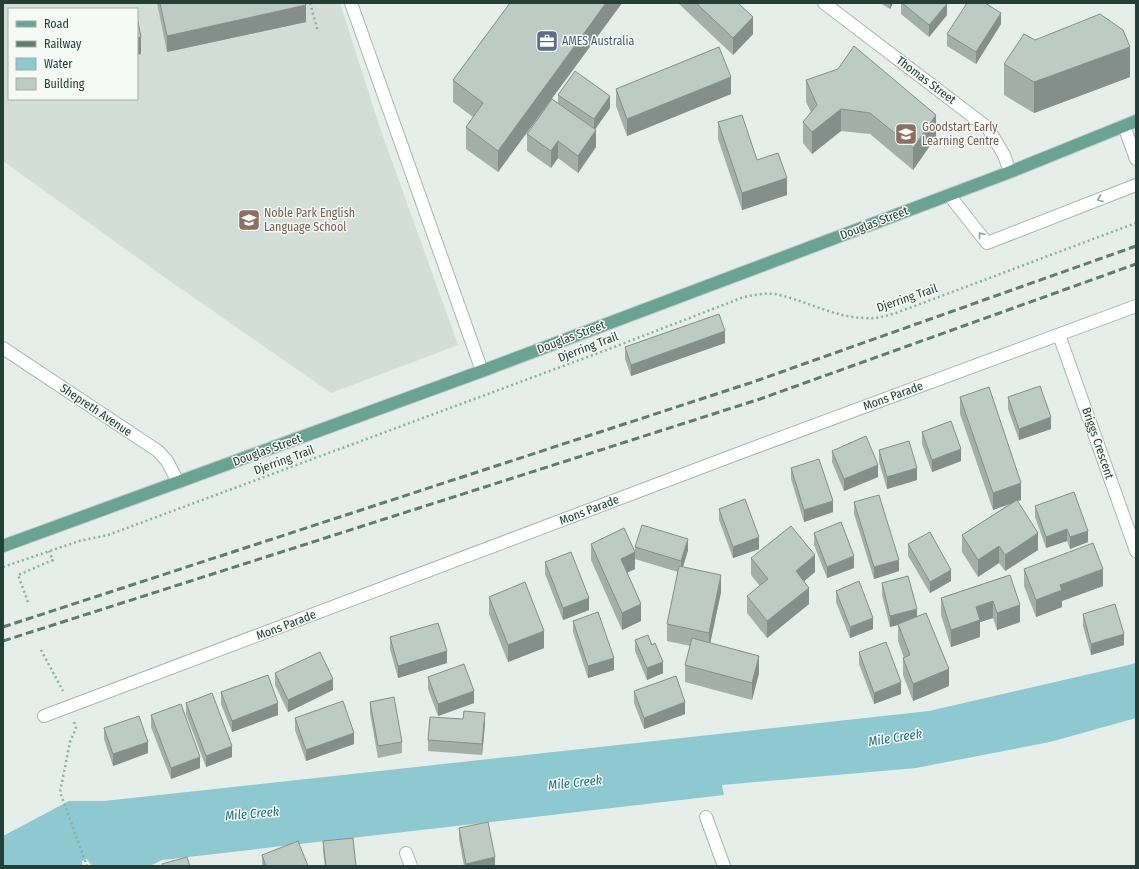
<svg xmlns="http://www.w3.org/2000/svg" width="1139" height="869" font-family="'Fira Sans Condensed',sans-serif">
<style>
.built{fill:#d3ded8;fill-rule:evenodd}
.water{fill:#8ec8d1}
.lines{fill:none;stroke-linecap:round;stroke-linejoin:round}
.minor-casing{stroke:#a7b6b0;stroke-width:14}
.major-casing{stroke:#c2c9c7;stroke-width:14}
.path{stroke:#86b1a2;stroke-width:2.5;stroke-dasharray:2 3;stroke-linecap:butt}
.minor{stroke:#fff;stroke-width:12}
.major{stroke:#6aa293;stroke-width:12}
.rail{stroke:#5f7b72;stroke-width:3;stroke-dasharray:8 4;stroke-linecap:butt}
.wall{fill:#a3afa9}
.shaded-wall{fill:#848e8a}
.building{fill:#bdcbc5;stroke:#848e8a}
.oneway{stroke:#929f9b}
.labels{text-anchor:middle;stroke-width:3;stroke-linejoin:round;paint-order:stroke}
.service-label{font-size:12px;fill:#4e5e75;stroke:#f5faf7;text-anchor:start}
.street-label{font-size:12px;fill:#243f37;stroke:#f5faf7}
.education-label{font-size:12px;fill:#785e54;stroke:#f5faf7;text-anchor:start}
.water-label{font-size:13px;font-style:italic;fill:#1e6d7b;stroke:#f5faf7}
</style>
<rect width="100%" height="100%" fill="#e5eee9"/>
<path class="built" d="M3 3H340L379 125 458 345 331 393 167 279 3 161ZM9 9H137V99H9Z"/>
<polygon class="water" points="1136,662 1136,718 1050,742 916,768 722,785 724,795 162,860 150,866 92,866 87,859 82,861 82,866 3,866 3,836 69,801 104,801 929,711 1133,664"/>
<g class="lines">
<g class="minor-casing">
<g id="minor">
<polyline points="351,3 482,371"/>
<polyline points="824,3 988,128 1004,155 1010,172"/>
<polyline points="1124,126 1136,159"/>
<polyline points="949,195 987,243 1136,185"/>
<polyline points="1059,335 1136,551"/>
<polyline points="3,348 158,451 167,461 178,482"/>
<polyline points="44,716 745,451 1136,306"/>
<polyline points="706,817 724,866"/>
<polyline points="406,853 411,866"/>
</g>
</g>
<g class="major-casing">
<polyline id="major" points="3,546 482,371 1010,172 1136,121"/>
</g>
<g class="path">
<polyline points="310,3 318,32"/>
<path d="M3 567 79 541 108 535 609 349 744 297C754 295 764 293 775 294 805 300 835 318 866 318 877 319 886 316 896 313L1136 223"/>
<polyline points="28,602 18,575 53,560 49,551"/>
<polyline points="41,650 63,691"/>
<polyline points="74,722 76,728 70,742 60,792 87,866"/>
</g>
<use href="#minor" class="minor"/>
<use href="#major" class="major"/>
<g class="rail">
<polyline points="3,627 753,382 1136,246"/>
<polyline points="3,641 760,399 1136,264"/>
</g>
</g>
<g class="wall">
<polygon points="157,3 306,3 306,22 167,52"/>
<polygon points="510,3 622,3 498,172 466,149 466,127 473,117 453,102 453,80"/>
<polygon points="678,3 738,3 753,34 733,55"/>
<polygon points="880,3 893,3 890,9"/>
<polygon points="901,3 946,3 947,15 929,37 901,14"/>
<polygon points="1001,24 976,64 947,46 947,34"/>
<polygon points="1035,40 1130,77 1034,113 1004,95 1004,64"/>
<polygon points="806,80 936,137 913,170 870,134 841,131 812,154 803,143 803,122 811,112 806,102"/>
<polygon points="616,89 731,94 627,136 616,106"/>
<polygon points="558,95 610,108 595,129 596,147 578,173 558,158 551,168 527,151 527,134 558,103"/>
<polygon points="718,122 757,160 787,195 742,210 718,139"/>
<polygon points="725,343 631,376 625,359 625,347"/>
<polygon points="960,397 1021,500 1018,501 1038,550 1005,571 999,563 978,577 962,552 962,535 1011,503 993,510 960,414"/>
<polygon points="1008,397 1051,429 1019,440 1008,409"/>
<polygon points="922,432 961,461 932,472 922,444"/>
<polygon points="879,450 917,480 887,489 879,462"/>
<polygon points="832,451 878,477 844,491 832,462"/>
<polygon points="791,468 833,512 804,522 791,479"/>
<polygon points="854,502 899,571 874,579 854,514"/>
<polygon points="1035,506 1088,542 1070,549 1067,541 1046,548 1035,517"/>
<polygon points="719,509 759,549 733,558 719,520"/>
<polygon points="814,533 854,568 827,578 814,545"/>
<polygon points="591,544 635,552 635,547 688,550 683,567 721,592 710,643 759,673 752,700 685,682 685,665 690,646 667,641 667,624 678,572 635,559 635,569 627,573 641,621 622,630 591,560"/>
<polygon points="908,544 951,581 930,593 908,556"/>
<polygon points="751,558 815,572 804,581 809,604 767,638 747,613 747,596 760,586 751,575"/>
<polygon points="545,562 589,610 563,620 545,574"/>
<polygon points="1024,569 1103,586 1062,601 1062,607 1036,617 1024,586"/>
<polygon points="1010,575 1020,622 997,630 993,618 980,622 980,637 951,647 941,615 941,598"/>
<polygon points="882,583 917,617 949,686 913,701 903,675 903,658 904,658 898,641 898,625 890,627 882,595"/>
<polygon points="836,591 873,629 850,638 836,602"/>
<polygon points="489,597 544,648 508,662 489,614"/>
<polygon points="1083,614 1124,645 1091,655 1083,626"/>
<polygon points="573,621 614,670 588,678 573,632"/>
<polygon points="390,637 447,663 398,678 390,649"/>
<polygon points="635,640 652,645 663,673 647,680 635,651"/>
<polygon points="859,652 901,694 874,704 859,664"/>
<polygon points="275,673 333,690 288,712 275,685"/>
<polygon points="428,677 474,703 438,716 428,689"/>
<polygon points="634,691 685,714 644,729 634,703"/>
<polygon points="221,692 278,715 232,732 221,704"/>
<polygon points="370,702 402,742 402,753 378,758 370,713"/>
<polygon points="186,703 232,757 206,767 186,714"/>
<polygon points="151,715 200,768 171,779 151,727"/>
<polygon points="295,718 354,744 306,761 295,730"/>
<polygon points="485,724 482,755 428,751 428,740"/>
<polygon points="104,728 148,753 113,766 104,739"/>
<polygon points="459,828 495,866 464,866 459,839"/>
<polygon points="353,838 356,866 325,866 323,852 323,841"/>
<polygon points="262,855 308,866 262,866"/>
</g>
<g class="shaded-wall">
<polygon points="606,3 622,3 498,172 498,151"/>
<polygon points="890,3 893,3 890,9"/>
<polygon points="947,4 947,15 929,37 929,25"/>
<polygon points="306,5 306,22 167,52 167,36"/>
<polygon points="1001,13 1001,24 976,64 976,52"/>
<polygon points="753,17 753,34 733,55 733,38"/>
<polygon points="141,37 141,54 137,55 137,38"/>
<polygon points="1130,47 1130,77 1034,113 1034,82"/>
<polygon points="731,77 731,94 627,136 627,119"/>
<polygon points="610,96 610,108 594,131 594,119"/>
<polygon points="841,109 841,131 812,154 812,132"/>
<polygon points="936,115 936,137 913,170 913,148"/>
<polygon points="596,130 596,147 578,173 578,156"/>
<polygon points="558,141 558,158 551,168 551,151"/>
<polygon points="787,178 787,195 742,210 742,193"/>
<polygon points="725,331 725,343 631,376 631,365"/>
<polygon points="1051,417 1051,429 1019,440 1019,429"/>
<polygon points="961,449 961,461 932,472 932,460"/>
<polygon points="878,465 878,477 844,491 844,479"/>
<polygon points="917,468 917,480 887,489 887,477"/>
<polygon points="1021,483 1021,500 993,510 993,493"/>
<polygon points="833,501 833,512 804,522 804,510"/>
<polygon points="1067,529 1067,541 1046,548 1046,537"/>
<polygon points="1088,531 1088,542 1070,549 1070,537"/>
<polygon points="1038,533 1038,550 1005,571 1005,555"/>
<polygon points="759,537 759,549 733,558 733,547"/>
<polygon points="688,539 688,550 681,573 681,561"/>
<polygon points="999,546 999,563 978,577 978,560"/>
<polygon points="635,552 635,569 621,575 621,559"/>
<polygon points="815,555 815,572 796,588 796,571"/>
<polygon points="854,556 854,568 827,578 827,567"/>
<polygon points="899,560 899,571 874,579 874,567"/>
<polygon points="1103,569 1103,586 1062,601 1062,607 1036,617 1036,600 1060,585"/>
<polygon points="951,570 951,581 930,593 930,582"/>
<polygon points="721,575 721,592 709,649 709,633"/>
<polygon points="809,588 809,604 767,638 767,621"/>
<polygon points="589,598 589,610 563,620 563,608"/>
<polygon points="993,601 993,618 980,622 980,637 951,647 951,630 976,607"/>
<polygon points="641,604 641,621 622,630 622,613"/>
<polygon points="1020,605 1020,622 997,630 997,613"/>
<polygon points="917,609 917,620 890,627 890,616"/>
<polygon points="873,618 873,629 850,638 850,627"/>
<polygon points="544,631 544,648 508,662 508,645"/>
<polygon points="1124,634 1124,645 1091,655 1091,644"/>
<polygon points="447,651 447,663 398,678 398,666"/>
<polygon points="759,656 759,673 752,700 752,683"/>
<polygon points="614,658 614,670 588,678 588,666"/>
<polygon points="663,662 663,673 647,680 647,668"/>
<polygon points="949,669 949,686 913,701 913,684"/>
<polygon points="333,679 333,690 288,712 288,700"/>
<polygon points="901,682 901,694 874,704 874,693"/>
<polygon points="474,691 474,703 438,716 438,704"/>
<polygon points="685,702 685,714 644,729 644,718"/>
<polygon points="278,703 278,715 232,732 232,721"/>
<polygon points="485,713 485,724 482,755 482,744"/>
<polygon points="354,733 354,744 306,761 306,750"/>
<polygon points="148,742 148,753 113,766 113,754"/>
<polygon points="232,746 232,757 206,767 206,756"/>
<polygon points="200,757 200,768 171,779 171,768"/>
<polygon points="495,857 495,866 466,866 466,864"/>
</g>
<g class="building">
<polygon points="160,3 306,3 306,5 167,36"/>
<polygon points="510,3 606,3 498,151 466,127 483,103 453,80"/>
<polygon points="696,3 738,3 753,17 733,38"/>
<polygon points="902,3 946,3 947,4 929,25"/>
<polygon points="967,3 985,3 1001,13 976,52 947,34"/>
<polygon points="1100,14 1123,30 1130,47 1034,82 1004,64 1024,34 1035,40"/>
<polygon points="137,17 141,37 137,38"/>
<polygon points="854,46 936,115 913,148 870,113 841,109 812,132 803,122 817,105 806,80 838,69"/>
<polygon points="719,47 731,77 627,119 616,89"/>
<polygon points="575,71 610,96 594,119 558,95"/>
<polygon points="552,99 596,130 578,156 558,141 551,151 527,134"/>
<polygon points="742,115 757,160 778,153 787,178 742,193 718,122"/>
<polygon points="719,314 725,331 631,365 625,347"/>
<polygon points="1040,386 1051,417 1019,429 1008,397"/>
<polygon points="989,387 1021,483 993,493 960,397"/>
<polygon points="951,421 961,449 932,460 922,432"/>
<polygon points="866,436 878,465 844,479 832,451"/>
<polygon points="909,441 917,468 887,477 879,450"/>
<polygon points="819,459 833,501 804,510 791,468"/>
<polygon points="1074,492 1088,531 1070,537 1067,529 1046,537 1035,506"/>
<polygon points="879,495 899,560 874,567 854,502"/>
<polygon points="745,499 759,537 733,547 719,509"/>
<polygon points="1017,500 1038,533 1005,555 999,546 978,560 962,535"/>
<polygon points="841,522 854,556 827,567 814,533"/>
<polygon points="642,525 688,539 681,561 635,547"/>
<polygon points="791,526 815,555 796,571 809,588 767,621 747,596 768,579 751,558"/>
<polygon points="624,528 635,552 621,559 641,604 622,613 591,544"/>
<polygon points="930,532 951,570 930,582 908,544"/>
<polygon points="1093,543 1103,569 1060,585 1062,590 1036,600 1024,569"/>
<polygon points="571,552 589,598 563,608 545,562"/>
<polygon points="679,566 721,575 709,633 667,624"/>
<polygon points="1010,575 1020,605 997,613 993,601 976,607 980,620 951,630 941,598"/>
<polygon points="908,576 917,609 890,616 882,583"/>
<polygon points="859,581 873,618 850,627 836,591"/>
<polygon points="525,582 544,631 508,645 489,597"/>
<polygon points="1115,604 1124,634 1091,644 1083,614"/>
<polygon points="598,612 614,658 588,666 573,621"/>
<polygon points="926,613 949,669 913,684 903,658 910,655 898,624"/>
<polygon points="438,623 447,651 398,666 390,637"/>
<polygon points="648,635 652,645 655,643 663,662 647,668 635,640"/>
<polygon points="692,638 759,656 752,683 685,665"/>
<polygon points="886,642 901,682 874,693 859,652"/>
<polygon points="320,652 333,679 288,700 275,673"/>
<polygon points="464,664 474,691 438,704 428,677"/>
<polygon points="268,675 278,703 232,721 221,692"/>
<polygon points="676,676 685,702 644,718 634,691"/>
<polygon points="212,693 232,746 206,756 186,703"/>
<polygon points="394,697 402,742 378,746 370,702"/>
<polygon points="343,701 354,733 306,750 295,718"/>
<polygon points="181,704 200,757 171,768 151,715"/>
<polygon points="464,711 485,713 482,744 428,740 430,717 463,719"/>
<polygon points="139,716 148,742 113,754 104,728"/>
<polygon points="488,822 495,857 466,864 459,828"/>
<polygon points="353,838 356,866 326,866 323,841"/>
<polygon points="298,841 308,866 266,866 262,855"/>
<polygon points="187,857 190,866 163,866 162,864"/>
</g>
<defs><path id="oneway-chevron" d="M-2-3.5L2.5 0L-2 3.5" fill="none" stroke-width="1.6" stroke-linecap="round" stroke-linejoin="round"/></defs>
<g class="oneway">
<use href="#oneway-chevron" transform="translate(1100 199) rotate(159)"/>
<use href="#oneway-chevron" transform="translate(981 235) rotate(-129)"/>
</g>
<defs>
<g id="office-square" transform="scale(1.15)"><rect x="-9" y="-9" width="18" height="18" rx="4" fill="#5c6f8a" stroke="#f5faf7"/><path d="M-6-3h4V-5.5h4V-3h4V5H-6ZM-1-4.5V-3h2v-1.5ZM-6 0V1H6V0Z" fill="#fff"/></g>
<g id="school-square" transform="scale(1.15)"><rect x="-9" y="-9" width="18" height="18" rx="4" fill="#8d6e63" stroke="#f5faf7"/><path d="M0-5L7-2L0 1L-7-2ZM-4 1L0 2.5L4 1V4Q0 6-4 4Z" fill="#fff"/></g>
</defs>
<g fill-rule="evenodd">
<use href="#office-square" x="547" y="41"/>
<use href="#school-square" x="906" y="134"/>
<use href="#school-square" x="249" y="220"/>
</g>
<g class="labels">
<g class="service-label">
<text x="562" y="45">AMES Australia</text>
</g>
<g class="street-label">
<text transform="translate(926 80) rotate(37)" y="4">Thomas Street</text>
<text transform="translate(874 223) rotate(-21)" y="4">Douglas Street</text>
<text transform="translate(907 298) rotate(-19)" y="4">Djerring Trail</text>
<text transform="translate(571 337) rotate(-21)" y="4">Douglas Street</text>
<text transform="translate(588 347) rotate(-21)" y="4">Djerring Trail</text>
<text transform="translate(893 396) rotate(-20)" y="4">Mons Parade</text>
<text transform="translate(96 410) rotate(34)" y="4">Shepreth Avenue</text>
<text transform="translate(1098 443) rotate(71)" y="4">Briggs Crescent</text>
<text transform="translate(267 450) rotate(-20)" y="4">Douglas Street</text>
<text transform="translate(284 460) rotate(-20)" y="4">Djerring Trail</text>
<text transform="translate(589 510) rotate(-21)" y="4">Mons Parade</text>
<text transform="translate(286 625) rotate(-21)" y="4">Mons Parade</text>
</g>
<g class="education-label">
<text x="922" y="131">Goodstart Early<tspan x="922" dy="14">Learning Centre</tspan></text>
<text x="264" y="217">Noble Park English<tspan x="264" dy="14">Language School</tspan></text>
</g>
<g class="water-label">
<text transform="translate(895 737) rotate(-9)" y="5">Mile Creek</text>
<text transform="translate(575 782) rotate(-6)" y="5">Mile Creek</text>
<text transform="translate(252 813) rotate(-5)" y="5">Mile Creek</text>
</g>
</g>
<rect width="1139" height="869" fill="none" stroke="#243f37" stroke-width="8"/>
<rect x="8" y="8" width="130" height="92" fill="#f5faf7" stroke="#a1afaa"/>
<rect x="16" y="21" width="20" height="6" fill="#6aa293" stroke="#a1afaa"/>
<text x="44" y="28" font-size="12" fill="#243f37">Road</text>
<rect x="16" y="41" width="20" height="6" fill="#5f7b72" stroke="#a1afaa"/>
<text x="44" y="48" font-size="12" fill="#243f37">Railway</text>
<rect x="16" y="58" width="20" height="12" fill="#8ec8d1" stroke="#a1afaa"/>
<text x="44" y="68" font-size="12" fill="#243f37">Water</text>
<rect x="16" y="78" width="20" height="12" fill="#bdcbc5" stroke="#a1afaa"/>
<text x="44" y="88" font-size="12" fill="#243f37">Building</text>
</svg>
